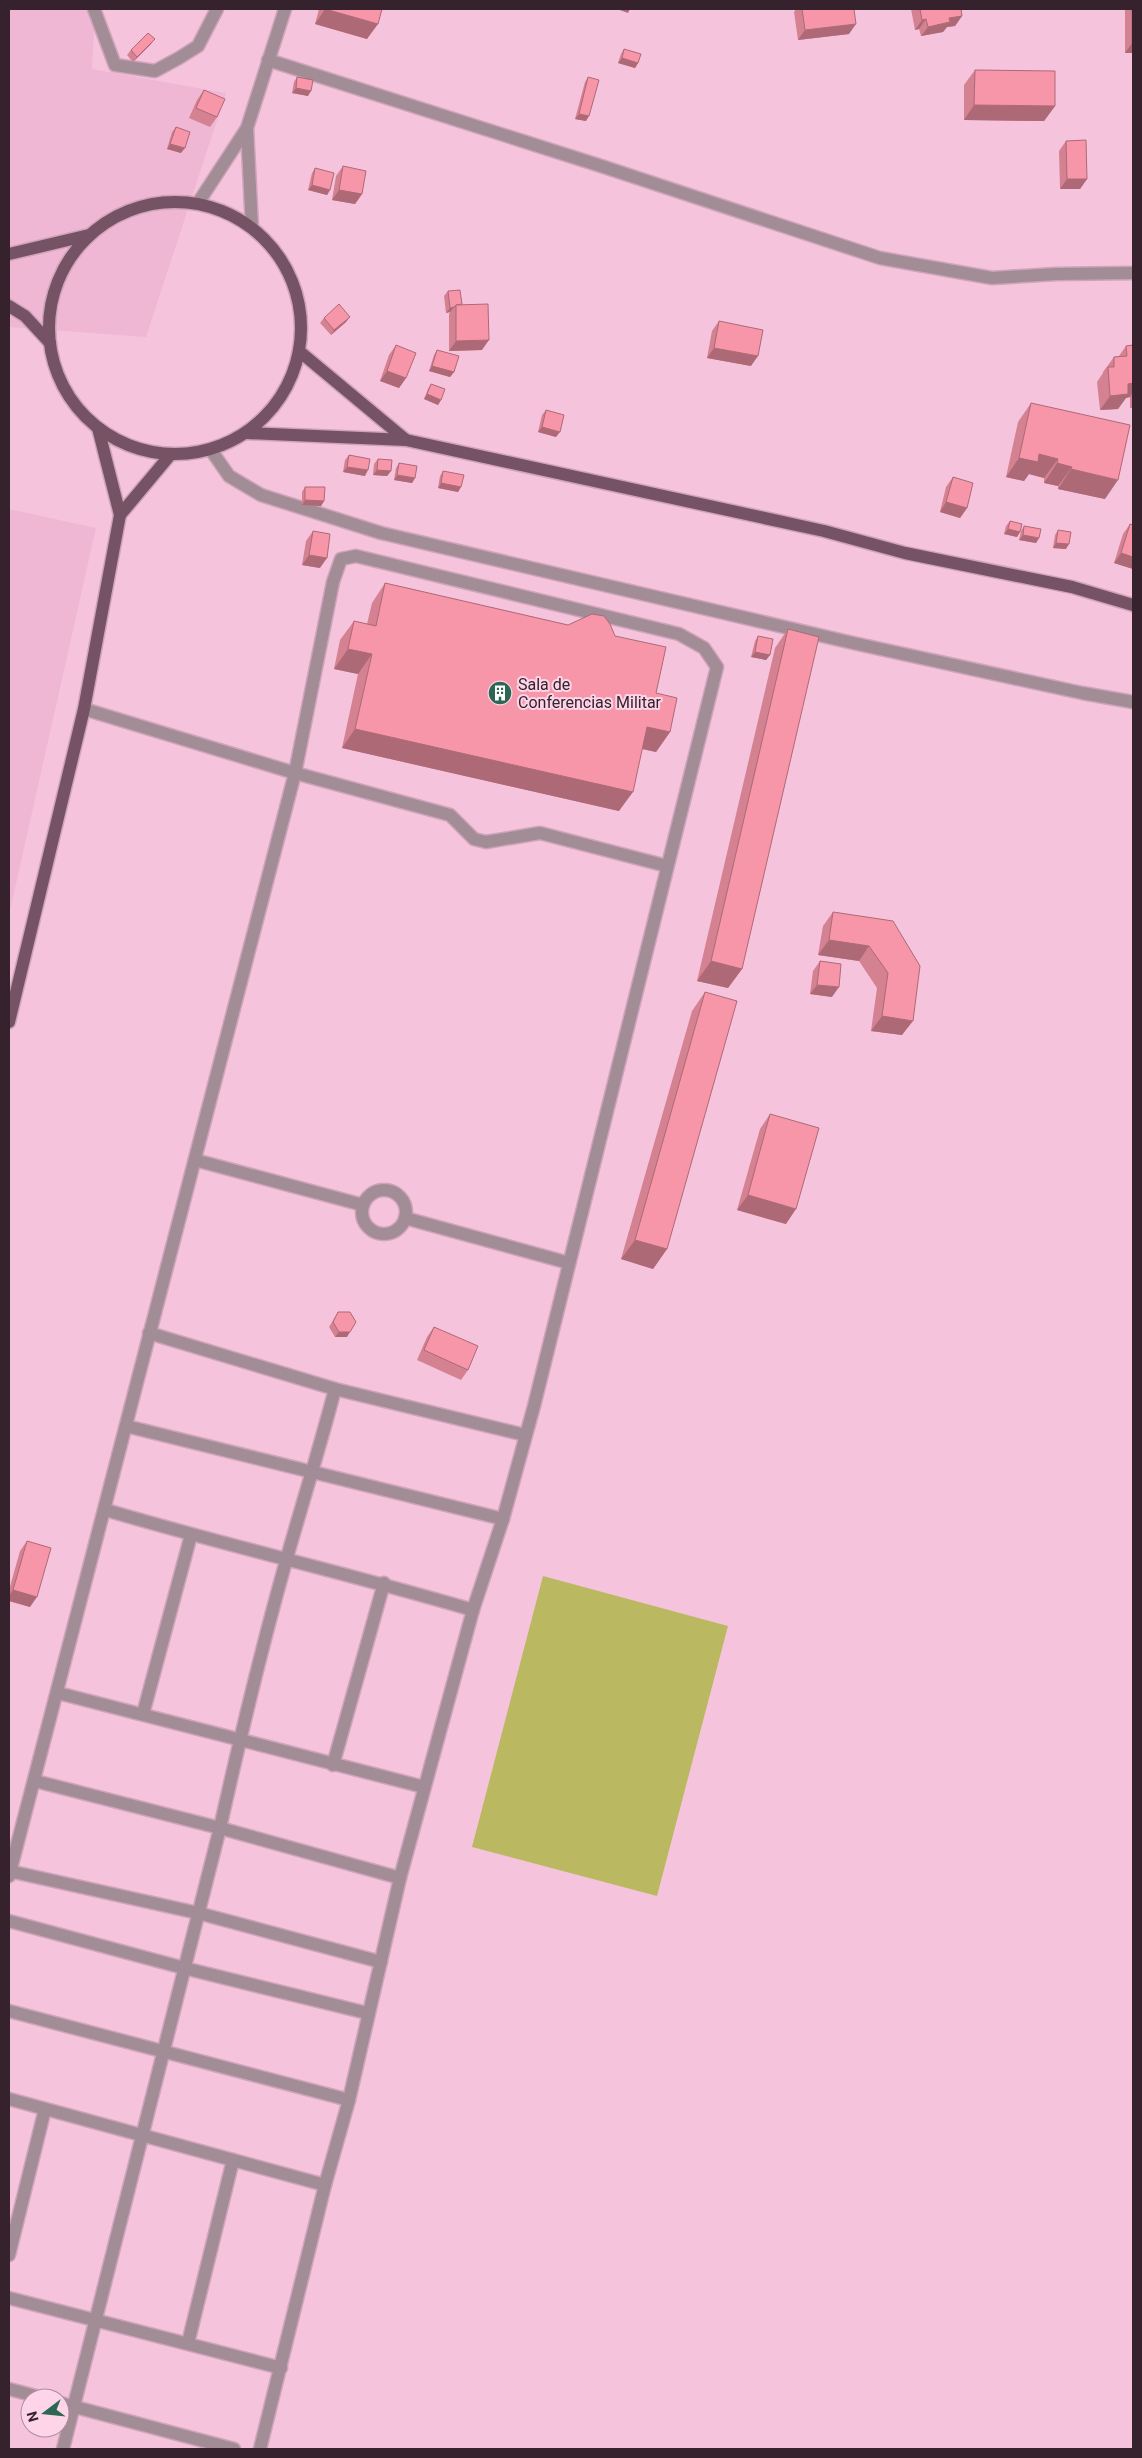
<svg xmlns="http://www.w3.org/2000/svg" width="1142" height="2458" font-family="Roboto,sans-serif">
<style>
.built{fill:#efb7d4}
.green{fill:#bbb862}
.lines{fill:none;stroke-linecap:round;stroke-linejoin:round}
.minor-casing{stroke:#cfa4b9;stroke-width:15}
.major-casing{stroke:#cfa4b9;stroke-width:15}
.minor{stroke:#a28d97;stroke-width:12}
.major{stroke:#765265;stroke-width:12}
.wall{fill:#d48191}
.shaded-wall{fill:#ad6976}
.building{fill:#f796a9;stroke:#ad6976}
.labels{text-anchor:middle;stroke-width:4;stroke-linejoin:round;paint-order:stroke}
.poi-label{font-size:16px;fill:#35222c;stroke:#fdd4e8;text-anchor:start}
</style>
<rect width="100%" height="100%" fill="#f5c4dc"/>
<g class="built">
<polygon points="9,9 95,9 92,69 226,93 146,337 9,327"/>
<polygon points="9,509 96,528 9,915"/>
</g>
<polygon class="green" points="543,1576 728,1626 657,1896 472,1847"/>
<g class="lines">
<g class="minor-casing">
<g id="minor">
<polyline points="94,9 115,65 155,71 179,58 198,46 217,9"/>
<polyline points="268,60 598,165 880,258 992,278 1056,274 1133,273"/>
<polyline points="247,128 252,228"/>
<polyline points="198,203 247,128 285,9"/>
<polyline points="211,450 229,476 261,495 381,533 853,643 1082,693 1133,702"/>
<polyline points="84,709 295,773 450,815 474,839 486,842 540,833 667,866"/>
<polyline points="195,1160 363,1205"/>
<circle cx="384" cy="1212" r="22"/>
<polyline points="405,1218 569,1263"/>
<polyline points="149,1333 335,1389 525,1435"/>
<polyline points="126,1426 503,1519"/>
<path d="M106 1510C227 1546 351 1574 473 1610"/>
<polyline points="58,1693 424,1787"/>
<polyline points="143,1714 191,1535"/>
<polyline points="333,1765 384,1583"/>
<polyline points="35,1781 220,1828 400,1878"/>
<polyline points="9,1871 198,1913 381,1962"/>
<polyline points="9,1876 295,773 333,582 341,559 356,556 679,634 704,648 717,667 534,1406 503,1519 473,1610 400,1878 349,2100 325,2185 260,2449"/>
<polyline points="9,1921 184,1968 367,2013"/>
<polyline points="9,2011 349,2100"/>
<polyline points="9,2099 325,2185"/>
<polyline points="9,2255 45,2109"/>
<polyline points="9,2298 281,2368"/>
<polyline points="188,2343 233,2160"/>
<polyline points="9,2389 43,2398"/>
<polyline points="60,2403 234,2449"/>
<path d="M63 2449 220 1828C240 1738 261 1650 286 1561 302 1504 320 1447 335 1389"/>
</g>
</g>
<g class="major-casing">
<g id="major">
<circle cx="175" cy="328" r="126"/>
<polyline points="9,254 89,235"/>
<polyline points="9,306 25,316 50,343"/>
<polyline points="299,351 406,440"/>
<polyline points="246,433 406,440 824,531 905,553 1072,587 1133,605"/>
<polyline points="120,515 171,454"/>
<polyline points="9,1022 84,709 120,515 98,428"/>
</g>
</g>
<use href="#minor" class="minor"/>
<use href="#major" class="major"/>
</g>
<g class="wall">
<polygon points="319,9 382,9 367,39 315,24"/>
<polygon points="796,9 854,9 849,34 798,40 794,12"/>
<polygon points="911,9 961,9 962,16 955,26 947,27 943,32 921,36 919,29 915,30"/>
<rect x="1125" y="9" width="8" height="44"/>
<polygon points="151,44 133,62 127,55 131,50"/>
<polygon points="624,49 638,63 635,68 618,63 621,54"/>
<polygon points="975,70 1055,106 1044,121 964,120 964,85"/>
<polygon points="297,77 308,96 292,93 294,82"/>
<polygon points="588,77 586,121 575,119 585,82"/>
<polygon points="204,90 217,117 210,127 189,118 197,100"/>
<polygon points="176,127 181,153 167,149 172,132"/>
<polygon points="1066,141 1087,179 1080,189 1060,189 1059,151"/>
<polygon points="343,166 362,194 355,204 332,200 336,176"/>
<polygon points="315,168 330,190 327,195 308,190 312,173"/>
<polygon points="448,291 462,304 482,350 449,351 449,314 450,312 446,313 444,296"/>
<polygon points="324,318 346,322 331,335 320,323"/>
<polygon points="719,321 751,366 707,358 712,331"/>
<polygon points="396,345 406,378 399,388 380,381 389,355"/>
<polygon points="1133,345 1133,408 1130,408 1130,397 1126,398 1118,409 1100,410 1097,382 1103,373 1103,372 1114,357 1119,356 1126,346"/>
<polygon points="437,350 454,372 450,377 429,371 434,355"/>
<polygon points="431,384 441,400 438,405 424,399 428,389"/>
<polygon points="1031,403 1105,499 1058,489 1058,486 1044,483 1044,478 1029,474 1024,481 1006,477 1018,422"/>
<polygon points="546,410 556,437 538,432 542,415"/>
<polygon points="349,455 365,476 343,472 345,460"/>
<polygon points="378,459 391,471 387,476 373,475 374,464"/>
<polygon points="399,463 415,478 412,483 394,480 396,468"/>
<polygon points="443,471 461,487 458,492 438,488 440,476"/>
<polygon points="953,477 967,508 960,518 940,512 946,487"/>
<polygon points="305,487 324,501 321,506 302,505 302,492"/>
<polygon points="1010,521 1020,532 1017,537 1004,534 1006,526"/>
<polygon points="1130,524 1133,569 1114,563 1123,534"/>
<polygon points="1024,526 1039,538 1036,543 1019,540 1021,531"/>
<polygon points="1058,530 1066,549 1053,548 1055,535"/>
<polygon points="313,531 320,568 302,565 306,541"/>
<polygon points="385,583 615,636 656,693 670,732 656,752 642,749 619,811 342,748 358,674 334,669 340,640 354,621 367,624 372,603"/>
<polygon points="788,629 742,969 728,988 697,981 775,648"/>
<polygon points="758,636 770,655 766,660 751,657 755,641"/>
<polygon points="833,912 920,966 902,1035 871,1031 877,988 859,961 818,955 823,926"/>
<polygon points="820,961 832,997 810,994 813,971"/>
<polygon points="705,992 667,1249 653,1269 621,1259 692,1011"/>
<polygon points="770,1114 786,1224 737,1210 760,1129"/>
<polygon points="338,1312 347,1337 335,1337 329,1327"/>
<polygon points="434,1327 468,1370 461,1380 417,1360 427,1337"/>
<polygon points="27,1541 30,1607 9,1601 9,1590 20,1551"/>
</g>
<g class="shaded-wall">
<polygon points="325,9 378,24 367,39 315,24"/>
<polygon points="617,9 630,9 628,13"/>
<polygon points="962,16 955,26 947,27 943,32 921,36 928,27 949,18"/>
<polygon points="926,19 919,29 915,30 922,20"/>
<polygon points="856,24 849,34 798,40 805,30"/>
<polygon points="155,39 151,44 133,62 137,57"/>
<polygon points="1132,43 1133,43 1133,53 1125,53"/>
<polygon points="622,58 638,63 635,68 618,63"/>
<polygon points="296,88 311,91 308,96 292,93"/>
<polygon points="974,105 1055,106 1044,121 964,120"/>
<polygon points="579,114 589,116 586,121 575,119"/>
<polygon points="170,144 185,148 181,153 167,149"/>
<polygon points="1067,179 1087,179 1080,189 1060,189"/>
<polygon points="312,185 330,190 327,195 308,190"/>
<polygon points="339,190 362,194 355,204 332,200"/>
<polygon points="454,307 450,312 446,313 450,308"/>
<polygon points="350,317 346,322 331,335 334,330"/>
<polygon points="489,340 482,350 449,351 456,341"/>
<polygon points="714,348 758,356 751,366 707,358"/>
<polygon points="432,366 454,372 450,377 429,371"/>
<polygon points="387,371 406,378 399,388 380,381"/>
<polygon points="1133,383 1133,392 1130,397 1126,398 1118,409 1100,410 1110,396 1128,384"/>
<polygon points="427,394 441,400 438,405 424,399"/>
<polygon points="542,427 560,432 556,437 538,432"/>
<polygon points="1039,454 1058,459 1044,478 1029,474 1024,481 1006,477 1019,458"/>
<polygon points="1057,463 1072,467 1058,486 1044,483"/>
<polygon points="347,467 368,470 365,476 343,472"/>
<polygon points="1071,469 1118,480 1105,499 1058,489"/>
<polygon points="377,470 391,471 387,476 373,475"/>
<polygon points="397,475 415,478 412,483 394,480"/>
<polygon points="441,483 461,487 458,492 438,488"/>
<polygon points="305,500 324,501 321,506 302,505"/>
<polygon points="946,502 967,508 960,518 940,512"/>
<polygon points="1008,529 1020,532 1017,537 1004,534"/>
<polygon points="1023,535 1039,538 1036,543 1019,540"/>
<polygon points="1056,543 1069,544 1066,549 1053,548"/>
<polygon points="1121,553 1133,557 1133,569 1114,563"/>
<polygon points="309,555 327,558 320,568 302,565"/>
<polygon points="348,649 372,654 358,674 334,669"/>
<polygon points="755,652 770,655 766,660 751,657"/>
<polygon points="647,727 670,732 656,752 634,747"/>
<polygon points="355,729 633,792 619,811 342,748"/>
<polygon points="829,940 869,946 859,961 818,955"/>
<polygon points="711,961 742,969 728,988 697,981"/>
<polygon points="817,985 839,987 832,997 810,994"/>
<polygon points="882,1016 913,1021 902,1035 871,1031"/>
<polygon points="748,1195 796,1209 786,1224 737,1210"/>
<polygon points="635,1240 667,1249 653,1269 621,1259"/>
<polygon points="339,1332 350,1332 347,1337 335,1337"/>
<polygon points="13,1590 37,1597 30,1607 9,1601 9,1596"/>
</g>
<g class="building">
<polygon points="325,9 382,9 378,24"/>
<polygon points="802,9 854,9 856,24 805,30"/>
<polygon points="920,9 961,9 962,16 949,18 950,22 928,27 926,19 922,20"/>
<rect x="1132" y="9" width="1" height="34"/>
<polygon points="148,33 155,39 137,57 131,50"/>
<polygon points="624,49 641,54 638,63 622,58"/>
<polygon points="975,70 1055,71 1055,106 974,105"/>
<polygon points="297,77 313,80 311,91 296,88"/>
<polygon points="588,77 599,80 589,116 579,114"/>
<polygon points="204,90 225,99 217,117 196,108"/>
<polygon points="176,127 190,132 185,148 170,144"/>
<polygon points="1086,140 1087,179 1067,179 1066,141"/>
<polygon points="343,166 366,171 362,194 339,190"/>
<polygon points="315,168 334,173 330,190 312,185"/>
<polygon points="460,290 462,304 456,305 454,307 450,308 448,291"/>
<polygon points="339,304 350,317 334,330 324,318"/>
<polygon points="488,304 489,340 456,341 456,305"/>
<polygon points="719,321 763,330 758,356 714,348"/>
<polygon points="396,345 416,353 406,378 387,371"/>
<polygon points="1133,345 1133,383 1128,384 1128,394 1110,396 1108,367 1114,367 1114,357 1127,356 1126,346"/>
<polygon points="437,350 459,356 454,372 432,366"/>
<polygon points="431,384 445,389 441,400 427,394"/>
<polygon points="1031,403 1130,425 1118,480 1071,469 1072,467 1057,463 1058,459 1039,454 1038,462 1019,458"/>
<polygon points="546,410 564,415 560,432 542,427"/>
<polygon points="349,455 370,459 368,470 347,467"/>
<polygon points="378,459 392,460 391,471 377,470"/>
<polygon points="399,463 417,466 415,478 397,475"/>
<polygon points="443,471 464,475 461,487 441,483"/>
<polygon points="953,477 973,483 967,508 946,502"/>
<polygon points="305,487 325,487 324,501 305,500"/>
<polygon points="1010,521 1022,524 1020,532 1008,529"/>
<polygon points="1130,524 1133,525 1133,557 1121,553"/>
<polygon points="1024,526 1041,529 1039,538 1023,535"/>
<polygon points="1058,530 1071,532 1069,544 1056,543"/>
<polygon points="313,531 330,534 327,558 309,555"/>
<polygon points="385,583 568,625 592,614 604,616 610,624 615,636 666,647 656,693 677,698 670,732 647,727 633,792 355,729 372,654 348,649 354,621 376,626"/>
<polygon points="788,629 819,637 742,969 711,961"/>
<polygon points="758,636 773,639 770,655 755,652"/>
<polygon points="833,912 893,921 920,966 913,1021 882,1016 888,973 869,946 829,940"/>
<polygon points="820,961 841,964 839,987 817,985"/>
<polygon points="705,992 737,1001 667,1249 635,1240"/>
<polygon points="770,1114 819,1128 796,1209 748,1195"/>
<polygon points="338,1312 350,1312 356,1322 350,1332 339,1332 333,1322"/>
<polygon points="434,1327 478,1346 468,1370 424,1350"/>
<polygon points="27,1541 51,1548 37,1597 13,1590"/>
</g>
<defs>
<g id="building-disc" transform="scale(1.25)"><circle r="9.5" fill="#2b6752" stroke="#fdd4e8"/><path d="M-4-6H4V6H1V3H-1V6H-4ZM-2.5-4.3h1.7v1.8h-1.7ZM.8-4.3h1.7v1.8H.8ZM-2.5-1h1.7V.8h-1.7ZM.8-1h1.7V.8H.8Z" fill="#fff"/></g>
</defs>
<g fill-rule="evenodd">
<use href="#building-disc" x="500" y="693"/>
</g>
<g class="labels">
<g class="poi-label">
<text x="518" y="690">Sala de<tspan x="518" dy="18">Conferencias Militar</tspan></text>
</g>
</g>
<rect width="1142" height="2458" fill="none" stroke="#35222c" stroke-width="20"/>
<g transform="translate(45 2413) rotate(254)"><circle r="24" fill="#fdd4e8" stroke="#ad8d9d"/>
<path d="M0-4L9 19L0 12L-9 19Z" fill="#2b6752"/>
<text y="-8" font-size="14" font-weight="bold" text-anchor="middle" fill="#35222c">N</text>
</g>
</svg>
